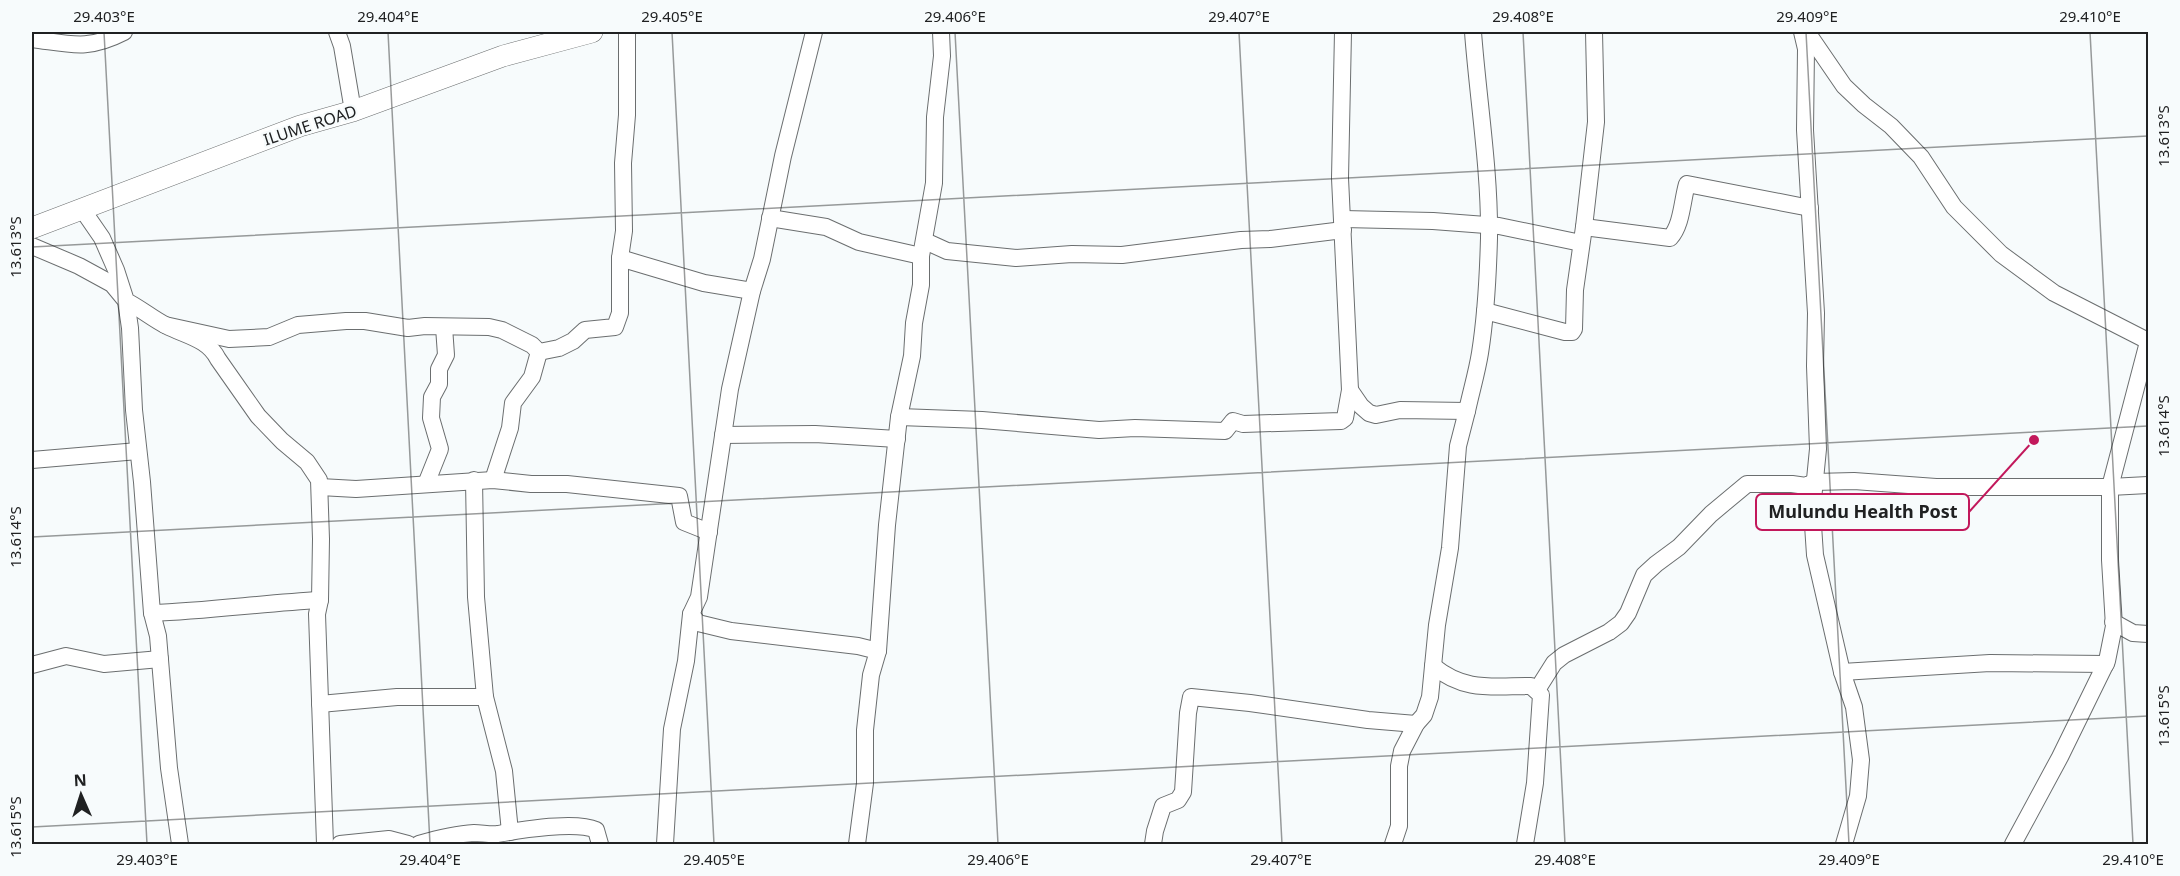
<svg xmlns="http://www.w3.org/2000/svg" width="2180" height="876" font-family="'Noto Sans',sans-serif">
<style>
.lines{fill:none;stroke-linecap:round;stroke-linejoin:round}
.minor-casing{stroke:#6b6e6f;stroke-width:18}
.tertiary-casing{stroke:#6b6e6f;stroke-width:22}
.minor{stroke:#fff;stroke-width:16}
.tertiary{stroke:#fff;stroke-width:21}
.ticks{fill:none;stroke:#202122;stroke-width:1.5;stroke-opacity:0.45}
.labels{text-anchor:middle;stroke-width:4.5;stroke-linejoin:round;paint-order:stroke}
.street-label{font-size:16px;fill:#202122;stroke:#f7fbfc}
.leader{fill:none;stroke:#c2185b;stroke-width:2}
.callout-dot{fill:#c2185b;stroke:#f7fbfc;stroke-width:2}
.callout{fill:#f7fbfc;stroke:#c2185b;stroke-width:2}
.callout-label{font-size:18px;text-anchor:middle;font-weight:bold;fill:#202122}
.neatline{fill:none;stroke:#202122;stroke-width:2}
.ticks-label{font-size:15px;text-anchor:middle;fill:#202122}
</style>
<rect width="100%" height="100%" fill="#f7fbfc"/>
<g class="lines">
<g class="minor-casing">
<g id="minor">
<polyline points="337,32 342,46 353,111"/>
<polyline points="1802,32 1806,49 1805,130 1816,313 1815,366 1818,449 1812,510 1815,555 1842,672 1854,707 1861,760 1858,796 1844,844"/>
<polyline points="1807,32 1844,86 1864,105 1891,126 1921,157 1954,207 2001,254 2054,293 2148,341"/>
<path d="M32 39C71 44 87 51 124 32"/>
<path d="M82 209 102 238 116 270 126 301C140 308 153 319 167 326 187 336 208 339 218 359L258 416 282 441 307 462 319 480 321 539 320 600 317 614 325 844"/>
<polyline points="770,218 826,227 859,242 921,256"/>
<polyline points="1343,219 1433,221 1499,226 1581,243"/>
<path d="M1584 227 1670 238C1682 225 1682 201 1687 184L1810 208"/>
<polyline points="925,241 947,251 1016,258 1072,254 1122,255 1241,240 1270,239 1343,230"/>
<polyline points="32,246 79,266 112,284 126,301 130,328 134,410 142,482 152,613 158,636 169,768 180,844"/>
<polyline points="620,258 704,283 752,291"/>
<polyline points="1485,311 1565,332 1572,332 1574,329 1575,290 1584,227 1596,122 1594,32"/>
<polyline points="165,325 229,339 269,337 298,325 346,321 365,321 408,328 425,326 489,327 502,330 532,345 539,352 559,348 573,341 585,330 615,327 620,313 620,258 624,231 623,163 627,115 627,32"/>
<path d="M1350 390 1361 406 1369 413 1376 415 1400 410 1467 411C1471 392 1477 372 1480 353 1486 315 1488 276 1489 238 1490 171 1478 99 1473 32"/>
<polyline points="899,417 982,420 1099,430 1135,428 1225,431 1233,421 1243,424 1341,421 1345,418 1350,390 1340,178 1343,32"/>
<polyline points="723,435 815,434 897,439"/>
<polyline points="32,460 138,451"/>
<polyline points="474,480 476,597 485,697 504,771 510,832"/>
<polyline points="493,480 510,428 513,403 532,377 539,352"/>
<polyline points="426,484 440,449 431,418 432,397 439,384 439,369 446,355 444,327"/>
<polyline points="320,487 356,489 493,480 531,484 567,484 679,496 684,522 709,532"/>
<path d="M152 613C208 611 264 603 320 600"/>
<polyline points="691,614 698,623 731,631 858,646 878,651"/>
<polyline points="2113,622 2133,633 2148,634"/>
<polyline points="32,665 66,656 104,664 160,659"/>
<path d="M1433 666C1465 692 1491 686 1531 686L1541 695 1535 783 1525 844"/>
<polyline points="1842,672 1990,663 2106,664"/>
<polyline points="1537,690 1554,663 1564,655 1609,632 1621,623 1628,613 1644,575 1656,564 1679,547 1711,514 1747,484 1792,484 1806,486 1814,482 1854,481 1936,487 2110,487 2148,485"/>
<polyline points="320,704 397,697 485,697"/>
<polyline points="340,844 389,839 408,844"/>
<path d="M419 844C436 839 456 834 474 833 482 833 490 835 498 834 520 830 576 821 596 830L600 844"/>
<polyline points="665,844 672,729 686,661 691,614 699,597 730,389 752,291 762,259 783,156 814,32"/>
<polyline points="857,844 865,783 865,730 871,675 878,651 887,525 899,417 912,356 914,323 921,285 921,256 934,183 935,117 942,56 941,32"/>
<polyline points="1153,844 1155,831 1163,806 1178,800 1183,792 1188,713 1191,697 1250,703 1368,720 1416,724"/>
<polyline points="1393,844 1399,826 1399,766 1402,751 1416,724 1424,715 1430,697 1437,625 1450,548 1458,446 1467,411"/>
<polyline points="2013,844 2060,757 2107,661 2114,626 2110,560 2110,487 2148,342"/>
</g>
</g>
<g class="tertiary-casing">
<polyline id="tertiary" points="32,228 300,126 353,111 503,56 592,32"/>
</g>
<use href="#minor" class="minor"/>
<use href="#tertiary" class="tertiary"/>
</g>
<path class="ticks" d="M104 32 147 844M388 32 430 844M672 32 714 844M955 32 998 844M1239 32 1282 844M1523 32 1565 844M1806 32 1849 844M2090 32 2133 844M32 247 2148 136M32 537 2148 426M32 827 2148 716"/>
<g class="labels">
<g class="street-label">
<text transform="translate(310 125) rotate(-18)" y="6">ILUME ROAD</text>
</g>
</g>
<path class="leader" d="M2034 440L1969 512"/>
<circle class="callout-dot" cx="2034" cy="440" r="6"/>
<rect class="callout" x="1756" y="494" width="213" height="36" rx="6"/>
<g class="callout-label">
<text x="1863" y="518">Mulundu Health Post</text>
</g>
<rect width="2180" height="876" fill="none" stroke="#f7fbfc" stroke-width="66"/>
<g transform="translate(81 795) rotate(357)" stroke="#f7fbfc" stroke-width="4.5" paint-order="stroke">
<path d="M0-4.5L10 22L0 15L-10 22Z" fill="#202122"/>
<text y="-9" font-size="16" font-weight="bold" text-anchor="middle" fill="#202122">N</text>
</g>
<rect x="33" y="33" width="2114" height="810" class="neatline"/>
<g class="ticks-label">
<text x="104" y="22">29.403°E</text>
<text x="388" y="22">29.404°E</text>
<text x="672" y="22">29.405°E</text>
<text x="955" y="22">29.406°E</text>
<text x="1239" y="22">29.407°E</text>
<text x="1523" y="22">29.408°E</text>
<text x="1807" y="22">29.409°E</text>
<text x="2090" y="22">29.410°E</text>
<text transform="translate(2164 136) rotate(-90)" y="5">13.613°S</text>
<text transform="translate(16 247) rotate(-90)" y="5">13.613°S</text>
<text transform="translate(2164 426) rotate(-90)" y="5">13.614°S</text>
<text transform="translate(16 537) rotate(-90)" y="5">13.614°S</text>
<text transform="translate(2164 716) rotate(-90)" y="5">13.615°S</text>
<text transform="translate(16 827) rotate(-90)" y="5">13.615°S</text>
<text x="147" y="865">29.403°E</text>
<text x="430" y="865">29.404°E</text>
<text x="714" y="865">29.405°E</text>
<text x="998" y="865">29.406°E</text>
<text x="1281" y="865">29.407°E</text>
<text x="1565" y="865">29.408°E</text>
<text x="1849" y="865">29.409°E</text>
<text x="2133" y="865">29.410°E</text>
</g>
</svg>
